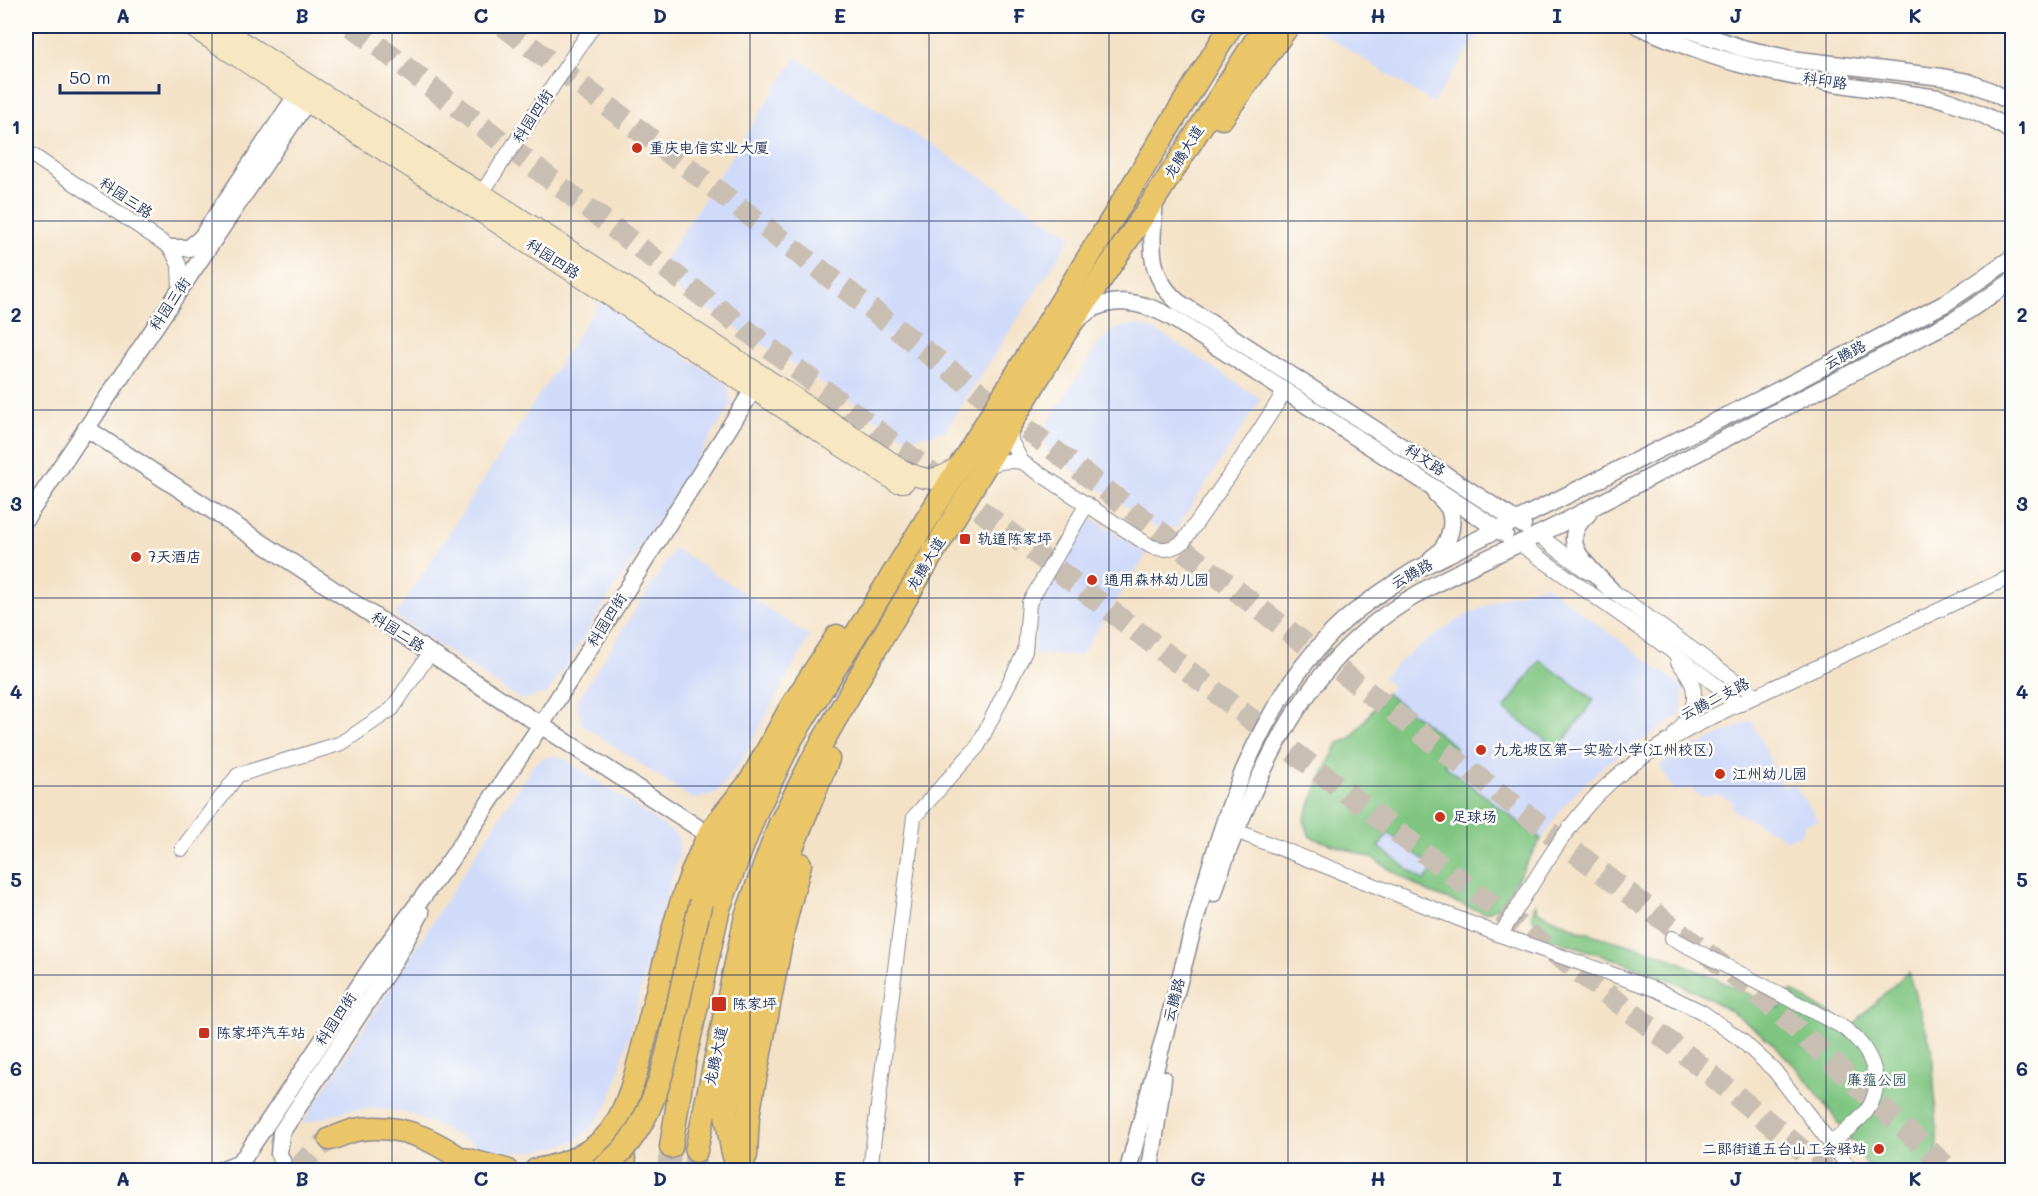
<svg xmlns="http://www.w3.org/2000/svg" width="2038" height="1196" font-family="Mali,'LXGW WenKai TC',sans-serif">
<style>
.built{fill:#d0daf9}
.green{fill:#7fc581;stroke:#4d7a70;stroke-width:1.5;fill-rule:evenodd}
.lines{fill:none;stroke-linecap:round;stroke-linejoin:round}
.trunk-tunnel{stroke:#c9beb2;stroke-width:22;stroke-dasharray:22 11;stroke-linecap:butt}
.minor-casing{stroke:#888892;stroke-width:16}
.tertiary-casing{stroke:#888892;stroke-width:19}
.secondary-casing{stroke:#888892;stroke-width:22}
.trunk-casing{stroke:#888892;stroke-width:25}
.minor{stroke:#fff;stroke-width:14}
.tertiary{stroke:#fff;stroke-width:16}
.secondary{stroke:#f7e8c3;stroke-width:20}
.trunk{stroke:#ebc669;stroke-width:22}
.trunk-bridge-casing{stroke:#888892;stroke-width:25;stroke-linecap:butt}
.trunk-bridge{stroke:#ebc669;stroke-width:22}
.grid{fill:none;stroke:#1b2f5e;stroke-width:1.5;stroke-opacity:0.55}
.poi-dot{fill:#c8321e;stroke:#fdfcf7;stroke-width:2}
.labels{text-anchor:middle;stroke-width:5;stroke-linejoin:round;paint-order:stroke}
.street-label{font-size:15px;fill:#1b2f5e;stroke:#fdfcf7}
.poi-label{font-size:15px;fill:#1b2f5e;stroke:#fdfcf7;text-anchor:start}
.park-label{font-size:15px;fill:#395c68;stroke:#fdfcf7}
.neatline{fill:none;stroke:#1b2f5e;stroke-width:2}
.grid-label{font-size:20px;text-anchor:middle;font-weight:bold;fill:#1b2f5e}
</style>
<rect width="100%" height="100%" fill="#fdfcf7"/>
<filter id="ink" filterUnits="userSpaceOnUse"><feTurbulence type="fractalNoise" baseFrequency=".0167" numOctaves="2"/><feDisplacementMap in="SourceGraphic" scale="12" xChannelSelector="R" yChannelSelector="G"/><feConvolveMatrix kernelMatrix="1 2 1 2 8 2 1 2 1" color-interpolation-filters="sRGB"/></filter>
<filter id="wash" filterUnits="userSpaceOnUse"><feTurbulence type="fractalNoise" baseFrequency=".008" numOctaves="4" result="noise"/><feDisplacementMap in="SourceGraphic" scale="24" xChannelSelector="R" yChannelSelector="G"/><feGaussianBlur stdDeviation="1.35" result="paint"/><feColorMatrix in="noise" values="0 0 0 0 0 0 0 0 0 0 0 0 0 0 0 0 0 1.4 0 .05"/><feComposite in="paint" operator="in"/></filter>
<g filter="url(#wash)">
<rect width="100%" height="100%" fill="#f4e2c7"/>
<g class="built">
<polygon points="1311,26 1484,26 1433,103"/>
<polygon points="796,57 1072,236 945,431 908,439 655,275"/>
<polygon points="600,301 727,384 732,404 548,693 520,700 395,616"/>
<polygon points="1135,325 1150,328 1164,335 1261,399 1177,528 1158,529 1048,453 1043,429 1099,343 1110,333 1121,327"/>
<polygon points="1092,518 1147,554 1081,655 1034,655 1037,605"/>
<polygon points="675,548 810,636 740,764 716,793 694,800 581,724 576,702"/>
<polygon points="1545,585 1684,688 1681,715 1605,765 1583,785 1562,808 1552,823 1501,906 1485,913 1427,892 1372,858 1310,837 1304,820 1320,781 1338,743 1351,738 1392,686 1383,677 1406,656 1454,622 1499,599"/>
<polygon points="1752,720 1783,788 1794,784 1819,821 1807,823 1801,834 1788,840 1731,809 1734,802 1717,794 1700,797 1691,788 1675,792 1659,765 1676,755"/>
<polygon points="550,756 562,757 673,832 678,837 680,847 679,855 663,906 617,1081 609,1103 601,1115 592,1127 578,1139 567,1144 536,1151 520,1152 487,1150 411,1114 380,1108 350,1110 302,1124 532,767 541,759"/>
</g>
<g class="green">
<polygon points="1540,660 1594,700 1558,749 1504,709"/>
<path d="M1386 693 1456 747 1444 765 1541 839 1501 906 1485 913 1427 892 1372 858 1310 837 1304 820 1320 781 1338 743 1351 738ZM1388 833 1434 868 1424 881 1379 847Z"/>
<path d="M1535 902 1537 911 1580 931 1661 954 1780 1008 1791 991 1854 1027 1861 1016 1908 972 1932 1049 1937 1132 1936 1170H1871C1845 1133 1821 1094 1790 1061 1721 987 1633 965 1541 936L1532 916Z"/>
</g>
</g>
<g filter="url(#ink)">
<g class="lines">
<g class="trunk-tunnel">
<polyline points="352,26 1693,1060 1826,1170"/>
<polyline points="504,26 1754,990 1950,1170"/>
<polyline points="297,1170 313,1152 330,1139"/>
<polyline points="668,1170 671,1147"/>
<polyline points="694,1170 696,1151"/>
</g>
<g class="minor-casing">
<g id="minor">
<polyline points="26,151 171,248 179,265 180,290"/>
<polyline points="477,200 593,26"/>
<path d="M1022 462 1150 546C1164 551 1170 550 1183 542L1241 459 1285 391"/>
<path d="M986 467C999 461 1007 460 1022 462L1011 441 1010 426"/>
<polyline points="1538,535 1588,572"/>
<polyline points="1520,544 1658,641 1741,704"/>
<polyline points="1603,584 1756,696"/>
<path d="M1675 734C1698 709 1702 688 1678 662"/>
<polyline points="1226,827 1500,935 1657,990 1702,1012 1740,1039 1774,1070 1851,1170"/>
<polyline points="182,849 238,775 342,743 392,709 430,653"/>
<path d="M1500 935C1530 890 1561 831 1599 793 1651 741 1731 708 1798 676 1870 643 1941 609 2012 576"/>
<path d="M1672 938 1839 1025C1868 1043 1889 1081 1866 1112 1856 1124 1843 1133 1831 1143"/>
<polyline points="870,1170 914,817 978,746 1025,651 1029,603 1087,504"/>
</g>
</g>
<g class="tertiary-casing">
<g id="tertiary">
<path d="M1638 26C1671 40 1705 55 1740 64 1805 82 1873 88 1939 98 1966 106 1990 116 2012 132"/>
<polyline points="1678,26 1742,48 1791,59 1942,77 1968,82 1991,91 2012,103"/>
<path d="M1155 200C1152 241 1145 273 1178 302L1523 525"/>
<polyline points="171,248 189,248 201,238 304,84"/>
<path d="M1079 319C1105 293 1142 301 1171 317L1505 534"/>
<polyline points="86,428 709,835"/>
<path d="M1588 514C1554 543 1590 567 1611 590"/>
<polyline points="26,518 314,91"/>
<path d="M1432 558C1447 548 1456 527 1449 509 1446 503 1440 498 1436 494"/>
<path d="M1214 893C1222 864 1233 837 1245 810 1272 747 1305 686 1356 639 1414 585 1491 559 1560 524 1693 456 1824 387 1956 319L2012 281"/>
<polyline points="220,1170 238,1163 245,1156 383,950 449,862 541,725 760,379"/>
<polyline points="286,1170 279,1154 281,1133 395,960 421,913"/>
<path d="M1128 1170C1148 1098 1167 1025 1187 952 1218 834 1251 706 1344 621 1366 602 1390 586 1414 571L1773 393 1944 304 2012 258"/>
<polyline points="1150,1170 1163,1079"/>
</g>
</g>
<g class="secondary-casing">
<g id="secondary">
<path d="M191 26 307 102 473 207 897 482H904C908 478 908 475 904 471"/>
<path d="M218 26C304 84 394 138 482 194 624 285 765 377 904 471 928 482 937 482 958 467"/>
</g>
</g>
<g class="trunk-casing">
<g id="trunk">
<polyline points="1222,118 1288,26"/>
<polyline points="701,902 750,782 791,707 837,636"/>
<path d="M330 1139C340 1136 351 1130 361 1129 406 1123 442 1144 476 1170"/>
<polyline points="671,1147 685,1058 719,908 755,814 792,738 1231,26"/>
<polyline points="696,1151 746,916 779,826 815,755 873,653 1065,333 1156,197 1265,26"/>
<polyline points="464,1159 506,1170"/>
<polyline points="740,1169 746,1155 748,1116 784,926 800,864"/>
<path d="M536 1170C564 1165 592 1155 611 1131 631 1105 641 1052 650 1019 666 958 679 893 708 837 718 818 737 799 750 782"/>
<polyline points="626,1170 623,1155 626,1134"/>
<polyline points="738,1170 732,1149 726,1114 766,922 782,873 828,759"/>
</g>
</g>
<use href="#minor" class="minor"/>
<use href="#tertiary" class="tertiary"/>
<use href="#secondary" class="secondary"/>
<use href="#trunk" class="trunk"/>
<g class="trunk-bridge-casing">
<path id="trunk-bridge" d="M599 1170C654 1135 666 1060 679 1000 686 967 693 935 701 902"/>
</g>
<use href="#trunk-bridge" class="trunk-bridge"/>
</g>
</g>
<path class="grid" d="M212 26V1170M392 26V1170M571 26V1170M750 26V1170M929 26V1170M1109 26V1170M1288 26V1170M1467 26V1170M1646 26V1170M1826 26V1170M26 221H2012M26 410H2012M26 598H2012M26 786H2012M26 975H2012"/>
<g class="poi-dot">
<circle cx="637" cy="148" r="6"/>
<rect x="959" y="533" width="12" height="12" rx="3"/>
<circle cx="136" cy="557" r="6"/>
<circle cx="1092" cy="580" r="6"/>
<circle cx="1481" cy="750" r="6"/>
<circle cx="1720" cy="774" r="6"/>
<circle cx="1440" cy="817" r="6"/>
<rect x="711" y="996" width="16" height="16" rx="3"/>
<rect x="198" y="1027" width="12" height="12" rx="3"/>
<circle cx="1879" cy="1149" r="6"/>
</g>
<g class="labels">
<g class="street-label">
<text transform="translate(1825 81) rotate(8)" y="5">科印路</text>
<text transform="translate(533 116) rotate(-57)" y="5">科园四街</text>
<text transform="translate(1184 152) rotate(-58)" y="5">龙腾大道</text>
<text transform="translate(126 198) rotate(34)" y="5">科园三路</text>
<text transform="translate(553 259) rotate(33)" y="5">科园四路</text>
<text transform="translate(170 304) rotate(-56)" y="5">科园三街</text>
<text transform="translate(1845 355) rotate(-28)" y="5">云腾路</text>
<text transform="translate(1425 460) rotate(33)" y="5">科文路</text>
<text transform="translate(926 564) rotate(-59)" y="5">龙腾大道</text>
<text transform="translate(1412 574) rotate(-29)" y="5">云腾路</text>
<text transform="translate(607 620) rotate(-58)" y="5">科园四街</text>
<text transform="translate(398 632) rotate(33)" y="5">科园二路</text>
<text transform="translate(1715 699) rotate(-27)" y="5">云腾二支路</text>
<text transform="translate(1174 1000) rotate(-75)" y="5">云腾路</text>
<text transform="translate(336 1019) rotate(-56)" y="5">科园四街</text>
<text transform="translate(716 1056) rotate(-78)" y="5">龙腾大道</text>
</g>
<g class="poi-label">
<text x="649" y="153">重庆电信实业大厦</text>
<text x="977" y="544">轨道陈家坪</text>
<text x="148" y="562">7天酒店</text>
<text x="1104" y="585">通用森林幼儿园</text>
<text x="1493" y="755">九龙坡区第一实验小学(江州校区)</text>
<text x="1732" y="779">江州幼儿园</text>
<text x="1452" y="822">足球场</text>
<text x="732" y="1009">陈家坪</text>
<text x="216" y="1038">陈家坪汽车站</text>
<text x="1867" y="1154" text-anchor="end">二郎街道五台山工会驿站</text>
</g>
<g class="park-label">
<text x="1877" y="1085">廉蕴公园</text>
</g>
</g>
<rect width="2038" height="1196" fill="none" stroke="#fdfcf7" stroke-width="66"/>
<path d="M60 84v9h99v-9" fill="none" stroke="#1b2f5e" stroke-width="3"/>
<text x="69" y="84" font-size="18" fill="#1b2f5e" stroke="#fdfcf7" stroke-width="4.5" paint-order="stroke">50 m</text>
<rect x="33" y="33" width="1972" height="1130" class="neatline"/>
<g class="grid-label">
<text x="123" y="23">A</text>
<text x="302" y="23">B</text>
<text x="481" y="23">C</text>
<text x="660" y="23">D</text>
<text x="840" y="23">E</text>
<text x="1019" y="23">F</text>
<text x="1198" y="23">G</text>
<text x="1378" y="23">H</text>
<text x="1557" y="23">I</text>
<text x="1736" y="23">J</text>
<text x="1915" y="23">K</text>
<text x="16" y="134">1</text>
<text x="2022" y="134">1</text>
<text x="16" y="322">2</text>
<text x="2022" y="322">2</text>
<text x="16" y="511">3</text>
<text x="2022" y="511">3</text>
<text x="16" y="699">4</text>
<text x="2022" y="699">4</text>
<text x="16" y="887">5</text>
<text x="2022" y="887">5</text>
<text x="16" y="1076">6</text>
<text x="2022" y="1076">6</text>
<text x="123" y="1186">A</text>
<text x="302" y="1186">B</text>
<text x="481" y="1186">C</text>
<text x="660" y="1186">D</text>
<text x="840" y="1186">E</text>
<text x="1019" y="1186">F</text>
<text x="1198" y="1186">G</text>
<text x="1378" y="1186">H</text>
<text x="1557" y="1186">I</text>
<text x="1736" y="1186">J</text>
<text x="1915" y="1186">K</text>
</g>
</svg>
